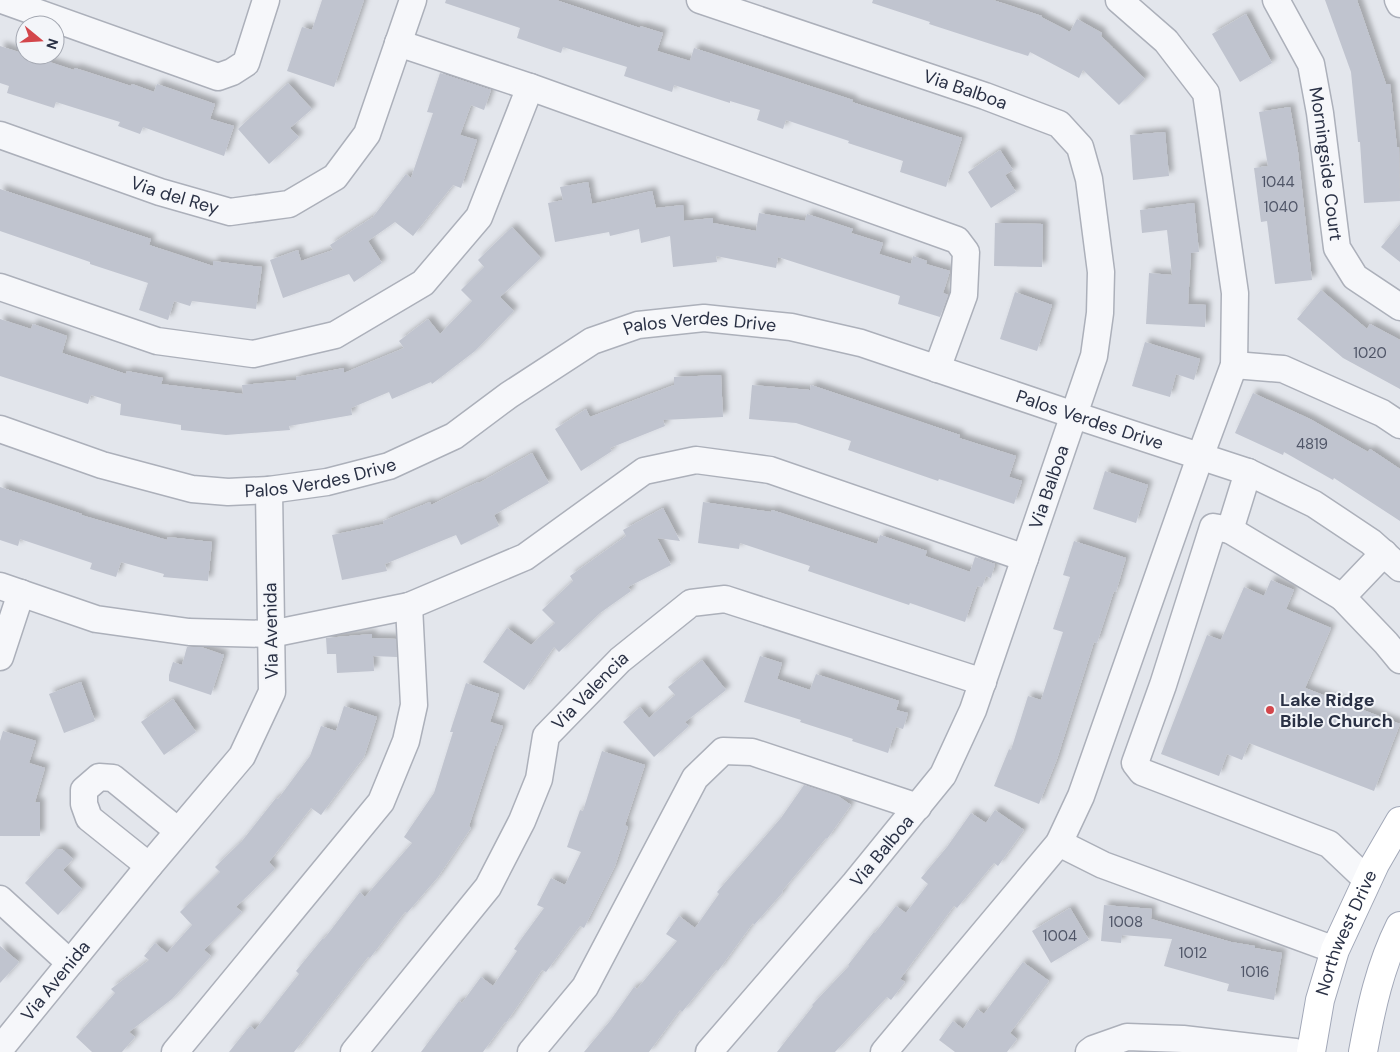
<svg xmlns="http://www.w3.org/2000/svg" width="1400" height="1052" font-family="'DM Sans',sans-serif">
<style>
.building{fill:#c0c4cf;filter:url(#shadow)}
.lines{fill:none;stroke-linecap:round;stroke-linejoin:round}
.minor-casing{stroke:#acb0ba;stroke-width:29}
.major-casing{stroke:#a2a8b8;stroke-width:30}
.minor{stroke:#f6f7fa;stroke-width:26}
.major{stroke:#fff;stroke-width:28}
.poi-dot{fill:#d3464b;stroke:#f3f5f9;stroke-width:2}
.labels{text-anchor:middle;stroke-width:4;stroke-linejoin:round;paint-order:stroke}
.number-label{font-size:15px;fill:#505668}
.street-label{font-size:18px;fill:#2a3145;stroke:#f3f5f9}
.poi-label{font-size:18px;font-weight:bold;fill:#2a3145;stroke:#f3f5f9;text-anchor:start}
</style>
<defs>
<filter id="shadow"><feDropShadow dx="4.5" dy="-4.5" stdDeviation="2.5" flood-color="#0004"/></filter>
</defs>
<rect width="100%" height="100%" fill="#e3e6ec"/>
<g class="building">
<polygon points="322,0 364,0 334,87 287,71 302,27 312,30"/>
<polygon points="446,0 556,0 640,28 640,26 663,33 657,51 690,61 694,48 853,100 852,102 962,138 946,187 900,172 903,161 848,143 849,141 786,120 783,129 757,120 760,110 730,101 730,103 674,85 672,92 624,76 627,67 563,47 561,53 517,38 520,28 445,3"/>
<polygon points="873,0 993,0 1042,16 1041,17 1070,32 1077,19 1102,33 1101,36 1145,79 1119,105 1083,70 1079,78 1030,52 1028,56 929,24 930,22 872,3"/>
<polygon points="1325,0 1357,0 1386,84 1390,84 1397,147 1399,147 1400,201 1364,203 1360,142 1358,142 1351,72"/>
<polygon points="1246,14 1272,63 1240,82 1212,34"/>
<polygon points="0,46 74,70 75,68 131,86 132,84 154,92 157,84 215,104 210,119 234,126 224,156 143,127 140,134 118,126 120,122 56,102 54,108 7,93 9,86 0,83"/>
<polygon points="440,73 491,90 484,110 471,105 460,135 477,140 461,188 453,185 413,236 395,222 368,241 382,263 354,282 349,274 283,298 270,260 298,250 301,261 333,250 330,245 373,217 406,174 411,178 433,113 427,112"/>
<polygon points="288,83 312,109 290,128 299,137 269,164 238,129"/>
<polygon points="1290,107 1298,152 1312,280 1275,284 1267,221 1261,222 1254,168 1268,166 1259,112"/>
<polygon points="1165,132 1169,176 1133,180 1130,135"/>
<polygon points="1000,150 1013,170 1005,175 1016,192 991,208 968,172"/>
<polygon points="588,182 592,204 652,191 656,208 683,205 684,221 713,218 713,223 756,231 759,213 805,221 807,214 853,229 851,233 883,243 879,254 911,264 913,256 927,261 926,264 950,271 943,293 948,295 940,317 898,304 900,296 778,257 776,268 716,256 717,262 673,267 670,236 641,243 639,229 610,236 609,232 555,242 548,203 563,200 560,187"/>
<polygon points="0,189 151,239 149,245 213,266 213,261 262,267 256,309 192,301 190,306 174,301 168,320 139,310 148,283 90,264 90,262 0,231"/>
<polygon points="1194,203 1199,252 1191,253 1188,304 1206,305 1205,327 1146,324 1149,273 1172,275 1167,230 1142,233 1140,210"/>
<polygon points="995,223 1043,224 1042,267 994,266"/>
<polygon points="1400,224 1400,262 1381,247"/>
<polygon points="512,227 541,258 500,297 514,311 475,351 432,384 431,382 392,399 389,392 351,408 352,415 289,426 290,430 226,435 181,430 181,425 120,415 121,404 91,395 88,404 0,376 0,319 31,329 33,324 67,336 62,353 126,374 127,371 163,378 161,384 243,394 242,385 296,380 296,377 344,368 344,373 404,348 399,341 428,319 440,334 472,301 461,290 484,267 478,260"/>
<polygon points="1321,290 1367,329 1370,324 1400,340 1400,389 1343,358 1297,319"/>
<polygon points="1015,292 1052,305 1037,351 1000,339"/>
<polygon points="1145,342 1200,359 1194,380 1176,374 1170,397 1132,386"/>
<polygon points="721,375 723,417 663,420 665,426 610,448 612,451 581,471 555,429 586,409 590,417 674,385 674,377"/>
<polygon points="752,385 810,390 811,385 960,435 959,438 1016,456 1009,477 1022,481 1014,504 939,479 938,481 848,450 851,441 796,423 749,419"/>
<polygon points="1253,393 1310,419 1368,452 1370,449 1400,469 1400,521 1334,478 1333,480 1284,452 1283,455 1235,433"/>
<polygon points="532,453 549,483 494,515 499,526 461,545 456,535 385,564 387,571 342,580 332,535 384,524 383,521 430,502 431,505 478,482 479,483"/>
<polygon points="1105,471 1148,485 1136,523 1093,509"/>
<polygon points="0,487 82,514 81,515 167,540 168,537 212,542 208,581 163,577 164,574 121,562 116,577 90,569 92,563 20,539 18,546 0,540"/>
<polygon points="703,502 771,512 772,510 877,544 880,535 927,551 925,556 970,572 975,557 995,564 991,578 986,576 982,587 977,586 965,622 910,603 909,605 808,571 810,566 740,543 739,549 698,543"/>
<polygon points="663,508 680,541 657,538 671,565 628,587 631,591 600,613 559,652 554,647 524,690 483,662 507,628 531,645 555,623 542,610 573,581 570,576 626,536 623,530"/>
<polygon points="1074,541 1126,558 1116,592 1114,591 1097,643 1094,642 1057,759 1039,804 994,786 1009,749 1011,750 1028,696 1041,700 1063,632 1053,629 1070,577 1063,575"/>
<polygon points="1271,580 1294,590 1286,609 1331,628 1305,688 1400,724 1374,791 1249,743 1242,760 1227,754 1219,776 1161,754 1207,635 1221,640 1244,587 1264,596"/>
<polygon points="372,634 372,638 396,639 397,657 373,656 374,671 337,673 336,654 327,654 326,638"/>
<polygon points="187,647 201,647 224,655 211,695 169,681 169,675 173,662 182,665"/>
<polygon points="760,656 782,663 777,679 810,690 816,674 899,701 896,710 908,713 903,729 896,727 888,753 852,741 853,739 800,722 801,720 744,702"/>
<polygon points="702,660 726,690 685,722 689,726 654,757 623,722 640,707 649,718 675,695 668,687"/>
<polygon points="81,682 95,721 64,733 49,694"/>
<polygon points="466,683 499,694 490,722 503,726 496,746 495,746 469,826 471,828 438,877 407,913 405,912 370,958 368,957 294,1052 229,1052 250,1026 255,1030 299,974 296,971 323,938 324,939 360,892 365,897 412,843 404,837 434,793 453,732 450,732"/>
<polygon points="173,699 196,732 164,755 141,722"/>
<polygon points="344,706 377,717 364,757 321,815 311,808 269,862 275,869 236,907 242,912 204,950 211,956 172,999 129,1032 135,1037 122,1052 92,1052 76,1037 115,993 111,989 149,960 144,956 155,943 167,953 192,925 180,912 220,872 215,867 242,841 276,798 278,799 310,756 321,726 336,731"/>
<polygon points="3,731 36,741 29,763 45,768 35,802 40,802 40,836 0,836 0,741"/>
<polygon points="602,751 645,765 625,825 628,827 615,866 584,928 580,926 546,972 542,970 506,1023 505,1022 483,1052 421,1052 459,1001 462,1003 481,977 493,986 517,951 514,949 544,908 537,905 551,878 565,885 581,852 567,847 580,810 583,811"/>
<polygon points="804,785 838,796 851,805 827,839 826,838 782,891 783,892 754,925 753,923 718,971 716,970 682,1012 680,1010 649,1052 584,1052 610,1021 634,987 637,989 677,941 666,934 679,916 695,928 719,894 717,892 781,818"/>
<polygon points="995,810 1024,830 998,866 994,863 957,908 954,906 900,979 905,982 891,1000 887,997 835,1052 777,1052 813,1006 812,1005 849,966 848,965 874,932 875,933 896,906 906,913 928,884 921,878 947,847 971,813 986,823"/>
<polygon points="56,849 62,849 73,859 63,870 82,889 58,915 25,883"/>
<polygon points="1104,905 1152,909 1151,919 1231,942 1255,946 1255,948 1282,953 1274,1000 1227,991 1229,984 1164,966 1172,939 1122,935 1121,943 1101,941"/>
<polygon points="1070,908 1089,940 1051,963 1032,931"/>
<polygon points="0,946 19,962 0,983"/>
<polygon points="1023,962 1049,981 1010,1033 1017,1039 1007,1052 955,1052 939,1040 953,1021 963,1029 977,1009 984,1014"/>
</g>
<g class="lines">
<g class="minor-casing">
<g id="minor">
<polyline points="2,0 218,77 232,72 246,63 266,0"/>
<path id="s1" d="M700 0 985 96 1059 124 1080 147 1089 179 1101 272 1100 313 1094 356 973 710 943 775 855 883 709 1052"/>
<path id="s2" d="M1276 0 1311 64 1320 113 1337 248 1355 277 1400 307"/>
<polyline points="1398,0 1400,4"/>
<polyline points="398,43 530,87 957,240 966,252 964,295 937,369"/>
<path id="s3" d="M0 135 160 192 230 212 289 204 335 177 367 134 413 0"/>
<polyline points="0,287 157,341 253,354 335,335 423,283 479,217 530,87"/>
<polyline points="1234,365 1283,369 1382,413 1400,425"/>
<path id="s4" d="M0 429 102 465 192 489 228 492 269 490 327 482 389 466 454 436 509 395 592 341 638 325 704 318 791 327 861 343 1074 415 1248 472 1314 504 1371 542 1400 568"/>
<polyline points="1248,472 1230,530 1213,527 1163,685 1135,763 1142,772 1329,844 1367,880"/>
<polyline points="1230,530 1342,597 1384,553"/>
<polyline points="0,586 96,619 189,632 271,634 409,606 525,557 644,471 696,460 770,470 1025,558"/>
<polyline points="1342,597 1386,643 1400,660"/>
<polyline points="0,657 21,593"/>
<polyline points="1059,843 1103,865 1335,950"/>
<polyline points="149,866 89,818 84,804 84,790 99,777 113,778 178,831"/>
<polyline points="0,899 70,963"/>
<path id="s5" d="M0 1049 149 866 242 756 272 692 269 490"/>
<polyline points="175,1052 381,802 406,741 414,705 409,606"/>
<path id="s6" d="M354 1052 488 887 522 821 539 779 546 736 620 660 691 603 725 599 983 682"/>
<polyline points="531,1052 585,987 695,778 723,751 752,752 918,807"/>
<polyline points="884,1052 1059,843 1081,796 1200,457 1234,365 1235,293 1206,93 1166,41 1119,0"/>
<polyline points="1089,1052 1093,1049 1127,1037 1183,1039 1295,1052"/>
</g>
</g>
<g class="major-casing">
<g id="major">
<path id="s7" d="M1311 1052 1320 1000 1335 950 1375 864 1400 821"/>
<path d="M1363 1052C1371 1008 1380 966 1400 926"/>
</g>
</g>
<use href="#minor" class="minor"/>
<use href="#major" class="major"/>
</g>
<circle class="poi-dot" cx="1270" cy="710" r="5"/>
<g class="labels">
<g class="number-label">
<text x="1278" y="187">1044</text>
<text x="1281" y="212">1040</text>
<text x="1370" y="358">1020</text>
<text x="1312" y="449">4819</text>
<text x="1126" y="927">1008</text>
<text x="1060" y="941">1004</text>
<text x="1193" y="958">1012</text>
<text x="1255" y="977">1016</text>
</g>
<g class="street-label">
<text dy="6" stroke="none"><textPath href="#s1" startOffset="280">Via Balboa</textPath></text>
<text dy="6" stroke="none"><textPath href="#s2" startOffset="174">Morningside Court</textPath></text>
<text dy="6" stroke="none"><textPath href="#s3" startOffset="185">Via del Rey</textPath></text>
<text dy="6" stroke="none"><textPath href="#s4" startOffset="751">Palos Verdes Drive</textPath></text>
<text dy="6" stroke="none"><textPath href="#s4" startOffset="1156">Palos Verdes Drive</textPath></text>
<text dy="6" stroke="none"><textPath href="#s4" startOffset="331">Palos Verdes Drive</textPath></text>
<text transform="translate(1049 487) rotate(-71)" y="6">Via Balboa</text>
<text transform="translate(271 631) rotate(-91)" y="6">Via Avenida</text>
<text dy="6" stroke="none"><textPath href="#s6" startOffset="439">Via Valencia</textPath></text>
<text transform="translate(882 851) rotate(-50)" y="6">Via Balboa</text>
<text dy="6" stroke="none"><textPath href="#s7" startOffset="125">Northwest Drive</textPath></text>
<text dy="6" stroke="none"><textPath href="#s5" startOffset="88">Via Avenida</textPath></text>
</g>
<g class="poi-label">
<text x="1280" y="706">Lake Ridge<tspan x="1280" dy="21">Bible Church</tspan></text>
</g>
</g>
<g transform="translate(40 40) rotate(108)"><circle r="24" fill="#f3f5f9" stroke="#a3a7b1"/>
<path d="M0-4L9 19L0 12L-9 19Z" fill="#d3464b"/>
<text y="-8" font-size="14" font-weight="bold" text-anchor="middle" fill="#2a3145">N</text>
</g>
</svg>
